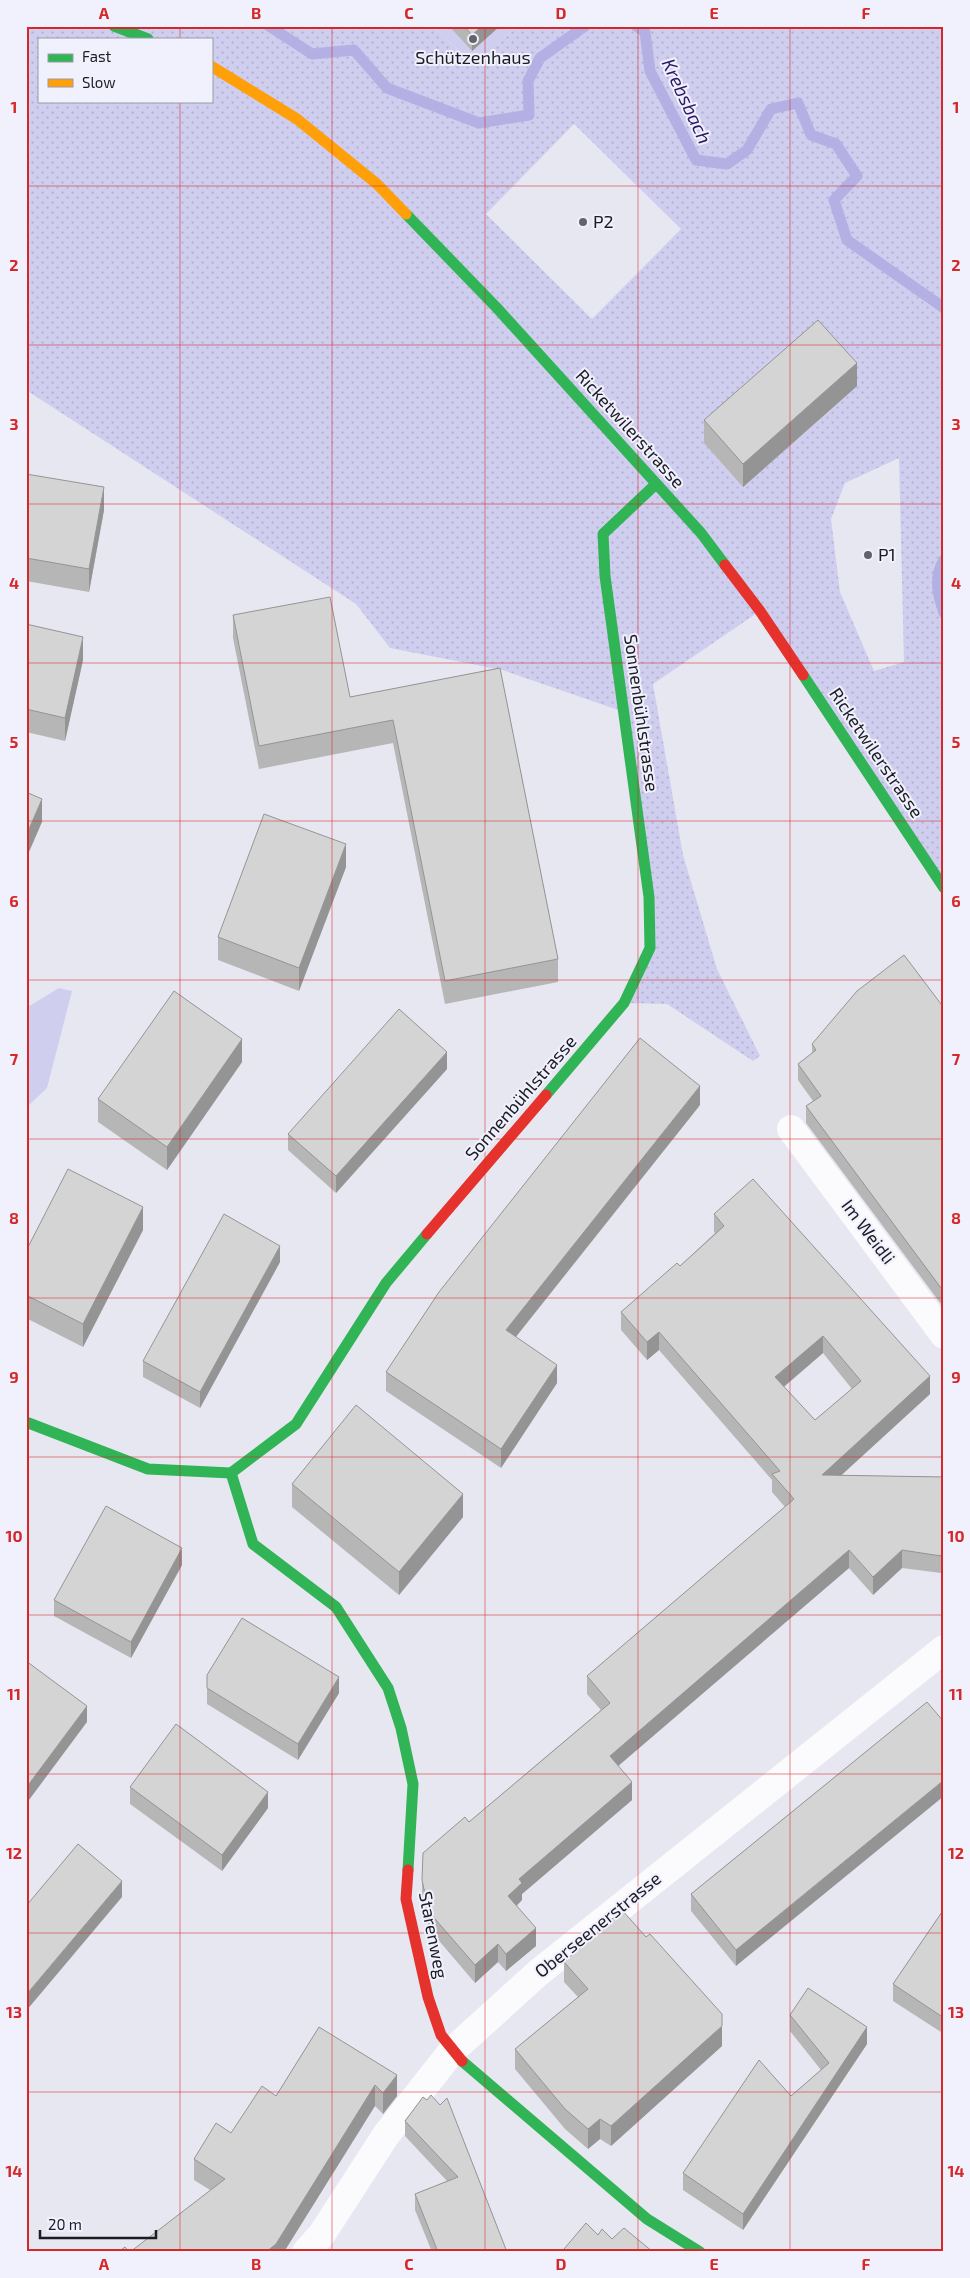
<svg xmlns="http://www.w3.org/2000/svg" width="970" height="2278" font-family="'Exo 2',sans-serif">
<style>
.grass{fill:url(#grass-dots);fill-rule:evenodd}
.park{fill:#d0ceef}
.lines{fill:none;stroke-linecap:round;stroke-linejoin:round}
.stream{stroke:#b5b0e3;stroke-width:11}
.street{stroke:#fbfbfd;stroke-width:28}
.fast{stroke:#30b455;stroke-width:11}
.slow{stroke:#ff9f0a;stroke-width:11}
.jam{stroke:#e5322d;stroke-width:11}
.wall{fill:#b7b6b7;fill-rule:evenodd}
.shaded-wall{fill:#959495}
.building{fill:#d5d4d5;stroke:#959495;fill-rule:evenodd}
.grid{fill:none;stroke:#d62828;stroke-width:1;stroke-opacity:0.55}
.poi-dot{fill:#63636b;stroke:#f1f0fd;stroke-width:2}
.labels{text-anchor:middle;stroke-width:4;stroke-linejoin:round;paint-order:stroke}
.poi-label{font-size:18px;fill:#1c1c23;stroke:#f1f0fd;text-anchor:start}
.street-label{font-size:18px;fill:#1c1c23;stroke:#f1f0fd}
.water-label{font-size:19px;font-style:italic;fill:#2d1966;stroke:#f1f0fd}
.neatline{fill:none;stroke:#d62828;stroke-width:2}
.grid-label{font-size:16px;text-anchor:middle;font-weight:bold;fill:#d62828}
</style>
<defs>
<pattern id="grass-dots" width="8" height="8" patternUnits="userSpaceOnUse" patternTransform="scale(1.25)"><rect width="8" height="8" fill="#d0ceef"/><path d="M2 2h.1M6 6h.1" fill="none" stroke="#b2b0cd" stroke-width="1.8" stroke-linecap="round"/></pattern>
</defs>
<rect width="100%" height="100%" fill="#e7e7f2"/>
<path class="grass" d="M26 26H432L475 65 517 26H944V888L760 611 653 684 683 855 717 969 760 1056 753 1061 667 1004 624 1003 650 948 624 712 502 670 390 648 356 604 26 390ZM39 39H211V101H39ZM574 124 681 229 592 319 486 214ZM899 458 904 662 874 671 840 592 831 519 845 483Z"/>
<g class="park">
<polygon points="432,26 517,26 475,65"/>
<polygon points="59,988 72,991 47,1088 26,1108 26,1008"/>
</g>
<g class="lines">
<g class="stream">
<polyline points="269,26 312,54 354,50 387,88 479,123 529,115 528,81 540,58 585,26"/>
<polyline points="636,26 645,32 650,71 696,160 727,164 747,150 771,109 798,103 811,135 836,144 857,176 834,200 847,240 944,308"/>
<path d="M944 560C933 576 938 596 944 613"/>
</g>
<g class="street">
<polyline points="791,1129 944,1335"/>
<polyline points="306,2252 322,2234 386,2135 452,2051 538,1973 944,1649"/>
</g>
<g class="fast">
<polyline points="114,26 148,39"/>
<polyline points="406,214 497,308 701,533 725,565"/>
<polyline points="803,675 944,888"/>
<polyline points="546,1095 624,1003 650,948 649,897 605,576 603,534 656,484"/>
<polyline points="26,1422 148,1469 231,1473 296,1424 386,1283 427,1234"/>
<polyline points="231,1473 253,1544 336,1607 388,1688 401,1728 413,1784 408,1870"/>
<polyline points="462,2061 647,2219 700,2252"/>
</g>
<polyline class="slow" points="211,66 297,119 377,184 406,214"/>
<g class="jam">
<polyline points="725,565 760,611 803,675"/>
<polyline points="427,1234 546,1095"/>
<polyline points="408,1870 406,1899 428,1997 441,2035 462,2061"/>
</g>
</g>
<g class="wall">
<polygon points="449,26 500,26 472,51"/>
<polygon points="857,386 743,487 704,443 704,420"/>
<polygon points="26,474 104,510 89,592 26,581"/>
<polygon points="233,615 350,697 500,668 558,959 558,982 445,1004 393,743 259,769 233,638"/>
<polygon points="26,624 83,660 65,741 26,732"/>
<polygon points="346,867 299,991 218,960 218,937"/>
<polygon points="944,1008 944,1308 806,1123 806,1106 813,1101 798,1080 798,1064 812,1054 812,1044"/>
<polygon points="242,1062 167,1170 98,1122 98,1099"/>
<polygon points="447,1069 336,1193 288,1150 288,1134"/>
<polygon points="700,1105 516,1337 557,1383 501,1468 386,1391 386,1372"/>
<path d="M714 1214 930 1394 841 1475 944 1477V1556L941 1573 902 1568 873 1595 849 1568 618 1766 632 1800 522 1894V1900L517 1906 536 1946 506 1971 498 1962 475 1983 429 1929 422 1898V1880L469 1822 601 1710 587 1694V1676L785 1507 772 1492V1480L659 1350 647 1360 621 1330V1312L680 1266 715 1233 714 1232ZM823 1353 852 1389 815 1420 784 1387Z"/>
<polygon points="143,1230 83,1347 26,1318 26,1251"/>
<polygon points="280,1262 200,1408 143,1377 143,1361"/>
<polygon points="292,1484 463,1517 399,1595 292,1507"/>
<polygon points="182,1565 131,1658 54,1616 54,1600"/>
<polygon points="207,1675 339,1693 298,1760 207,1704"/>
<polygon points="927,1702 736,1966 691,1911 691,1894"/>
<polygon points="130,1787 268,1808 222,1871 130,1804"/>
<polygon points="944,1909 944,2034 893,2001 893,1984"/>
<polygon points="564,1962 722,2046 611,2146 600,2139 588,2149 565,2129 515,2069 515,2049 578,1997 564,1982"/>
<polygon points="790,2015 867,2044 743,2230 683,2190 683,2173 791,2096 821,2070 790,2031"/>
<polygon points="319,2027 397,2096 383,2114 375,2106 210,2190 194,2180 194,2159 231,2133 276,2096"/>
<polygon points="423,2097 507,2252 432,2252 415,2210 415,2194 447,2181 405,2136 405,2121"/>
</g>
<g class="shaded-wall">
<polygon points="482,26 500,26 472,51 472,35"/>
<polygon points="857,363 857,386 743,487 743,464"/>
<polygon points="104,487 104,510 89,592 89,569"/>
<polygon points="83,637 83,660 65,741 65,718"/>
<polygon points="42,799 42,822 26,859 26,836"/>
<polygon points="346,844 346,867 299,991 299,968"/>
<polygon points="242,1039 242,1062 167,1170 167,1147"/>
<polygon points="447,1052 447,1069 336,1193 336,1176"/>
<polygon points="700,1086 700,1105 506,1349 506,1330"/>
<polygon points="143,1207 143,1230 83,1347 83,1324"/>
<polygon points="280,1246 280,1262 200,1408 200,1392"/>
<polygon points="659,1332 659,1350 647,1360 647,1342"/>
<polygon points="823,1336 823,1353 775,1394 775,1377"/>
<polygon points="557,1365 557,1383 501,1468 501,1449"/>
<polygon points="930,1376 930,1394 822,1493 822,1475"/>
<polygon points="463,1494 463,1517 399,1595 399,1572"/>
<polygon points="943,1538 943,1556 941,1573 941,1556"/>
<polygon points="182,1548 182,1565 131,1658 131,1642"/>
<polygon points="849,1550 849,1568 610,1773 610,1756"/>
<polygon points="902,1550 902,1568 873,1595 873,1577"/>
<polygon points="339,1677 339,1693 298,1760 298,1744"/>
<polygon points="87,1706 87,1722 26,1804 26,1788"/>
<polygon points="944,1780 944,1796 736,1966 736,1950"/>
<polygon points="632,1782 632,1800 522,1894 522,1900 508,1913 508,1896 519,1879"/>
<polygon points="268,1792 268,1808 222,1871 222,1855"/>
<polygon points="122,1881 122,1897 26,2011 26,1995"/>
<polygon points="536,1928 536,1946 506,1971 506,1954"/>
<polygon points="498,1944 498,1962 475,1983 475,1965"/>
<polygon points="722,2026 722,2046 611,2146 611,2126"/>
<polygon points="867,2027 867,2044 743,2230 743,2214"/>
<polygon points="397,2075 397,2096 383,2114 383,2093"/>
<polygon points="375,2085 375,2106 284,2252 266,2252"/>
<polygon points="600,2119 600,2139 588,2149 588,2129"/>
</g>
<g class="building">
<polygon points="464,26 482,26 472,35"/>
<polygon points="818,320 857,363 743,464 704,420"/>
<polygon points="26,474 104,487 89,569 26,558"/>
<polygon points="330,597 350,697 500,668 558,959 445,981 393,720 259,746 233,615"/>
<polygon points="26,624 83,637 65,718 26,709"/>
<polygon points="26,792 42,799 26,836"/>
<polygon points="264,814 346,844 299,968 218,937"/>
<polygon points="904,955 944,1008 944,1292 806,1106 821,1096 798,1064 816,1050 812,1044 857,991"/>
<polygon points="174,991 242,1039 167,1147 98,1099"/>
<polygon points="399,1009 447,1052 336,1176 288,1134"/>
<polygon points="640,1038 700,1086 506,1330 557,1365 501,1449 386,1372 439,1292"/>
<polygon points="68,1169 143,1207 83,1324 26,1295 26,1251"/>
<path d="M753 1179 930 1376 822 1475 944 1477V1538L941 1556 902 1550 873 1577 849 1550 610 1756 632 1782 519 1879 522 1883 508 1896 536 1928 506 1954 498 1944 475 1965 429 1912 422 1880 423 1853 465 1817 469 1822 610 1703 587 1676 794 1499 772 1474 780 1471 659 1332 647 1342 621 1312 677 1263 680 1266 724 1226 714 1214ZM823 1336 861 1381 815 1420 775 1377Z"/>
<polygon points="224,1214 280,1246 200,1392 143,1361"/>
<polygon points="356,1405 463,1494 399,1572 292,1484"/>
<polygon points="106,1506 182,1548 131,1642 54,1600"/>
<polygon points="242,1618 339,1677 298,1744 207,1688 207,1675"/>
<polygon points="26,1661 87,1706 26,1788"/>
<polygon points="927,1702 944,1722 944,1780 736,1950 691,1894"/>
<polygon points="176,1724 268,1792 222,1855 130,1787"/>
<polygon points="78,1844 122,1881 26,1995 26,1906"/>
<polygon points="944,1909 944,2018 893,1984"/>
<polygon points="622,1910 646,1937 650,1934 722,2014 722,2026 611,2126 600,2119 588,2129 565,2109 515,2049 588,1989 564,1962"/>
<polygon points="808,1988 867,2027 743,2214 683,2173 759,2060 791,2096 829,2063 790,2015"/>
<polygon points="319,2027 397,2075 383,2093 375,2085 276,2244 266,2252 130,2252 225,2179 194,2159 216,2123 231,2133 262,2086 276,2096"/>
<polygon points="431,2095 440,2105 447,2098 507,2252 438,2252 415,2194 458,2177 405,2121 423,2097 427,2100"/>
<polygon points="586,2223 598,2235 602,2229 612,2239 624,2228 653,2252 568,2252 564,2249"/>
<polygon points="125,2247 129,2252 118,2252"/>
</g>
<path class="grid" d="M180 26V39M332 26V2252M485 26V2252M638 26V2252M790 26V2252M180 101V2252M26 186H944M26 345H944M26 504H944M26 663H944M26 821H944M26 980H944M26 1139H944M26 1298H944M26 1457H944M26 1615H944M26 1774H944M26 1933H944M26 2092H944"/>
<g class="poi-dot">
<circle cx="473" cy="39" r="5"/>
<circle cx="583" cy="222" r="5"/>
<circle cx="868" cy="555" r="5"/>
</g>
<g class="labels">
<g class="poi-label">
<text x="473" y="64" text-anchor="middle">Schützenhaus</text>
<text x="593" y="228">P2</text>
<text x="878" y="561">P1</text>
</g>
<g class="street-label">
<text transform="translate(630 429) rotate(48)" y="6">Ricketwilerstrasse</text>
<text transform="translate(641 713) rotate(82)" y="6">Sonnenbühlstrasse</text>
<text transform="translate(876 753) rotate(56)" y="6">Ricketwilerstrasse</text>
<text transform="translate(521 1098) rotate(-49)" y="6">Sonnenbühlstrasse</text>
<text transform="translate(868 1232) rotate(53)" y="6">Im Weidli</text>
<text transform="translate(598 1925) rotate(-39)" y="6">Oberseenerstrasse</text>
<text transform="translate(433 1935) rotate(79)" y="6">Starenweg</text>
</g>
<g class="water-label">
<text transform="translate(687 101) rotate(65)" y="7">Krebsbach</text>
</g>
</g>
<rect width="970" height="2278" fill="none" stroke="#f1f0fd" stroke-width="55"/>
<rect x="38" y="38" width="175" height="65" fill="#f1f0fd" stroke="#9c9ba6"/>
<rect x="48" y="54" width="25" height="8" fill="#30b455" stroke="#9c9ba6"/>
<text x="82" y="62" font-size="15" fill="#1c1c23">Fast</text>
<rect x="48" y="79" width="25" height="8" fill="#ff9f0a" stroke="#9c9ba6"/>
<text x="82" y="88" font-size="15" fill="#1c1c23">Slow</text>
<path d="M40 2230v8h116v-8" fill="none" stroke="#1c1c23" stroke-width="2.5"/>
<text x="48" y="2230" font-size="15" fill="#1c1c23" stroke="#f1f0fd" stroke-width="4" paint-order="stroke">20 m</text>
<rect x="28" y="28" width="914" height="2222" class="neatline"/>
<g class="grid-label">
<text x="104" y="19">A</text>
<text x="256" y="19">B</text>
<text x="409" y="19">C</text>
<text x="561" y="19">D</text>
<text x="714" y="19">E</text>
<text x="866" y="19">F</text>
<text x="14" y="113">1</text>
<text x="956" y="113">1</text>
<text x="14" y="271">2</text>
<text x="956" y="271">2</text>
<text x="14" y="430">3</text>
<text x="956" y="430">3</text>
<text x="14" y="589">4</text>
<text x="956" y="589">4</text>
<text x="14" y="748">5</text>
<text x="956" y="748">5</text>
<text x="14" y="907">6</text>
<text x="956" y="907">6</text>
<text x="14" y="1065">7</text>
<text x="956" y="1065">7</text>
<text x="14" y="1224">8</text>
<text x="956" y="1224">8</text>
<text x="14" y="1383">9</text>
<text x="956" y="1383">9</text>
<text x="14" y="1542">10</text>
<text x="956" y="1542">10</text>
<text x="14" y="1700">11</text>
<text x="956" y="1700">11</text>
<text x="14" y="1859">12</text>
<text x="956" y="1859">12</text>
<text x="14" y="2018">13</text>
<text x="956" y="2018">13</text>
<text x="14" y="2177">14</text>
<text x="956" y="2177">14</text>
<text x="104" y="2270">A</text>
<text x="256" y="2270">B</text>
<text x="409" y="2270">C</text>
<text x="561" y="2270">D</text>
<text x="714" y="2270">E</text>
<text x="866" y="2270">F</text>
</g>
</svg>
